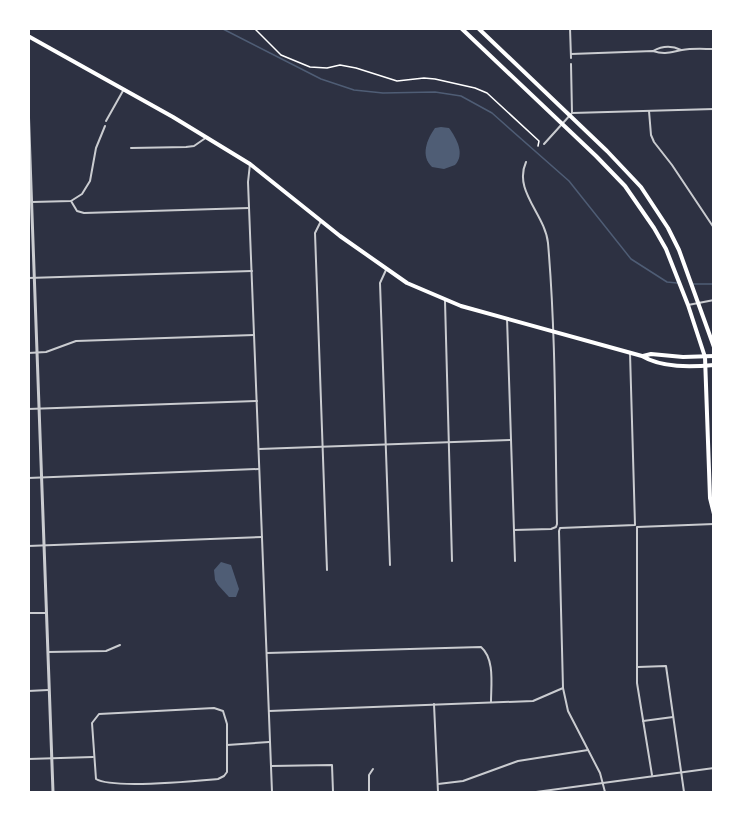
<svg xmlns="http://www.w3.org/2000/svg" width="742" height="821" font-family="'Archivo Narrow',sans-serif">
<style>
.water{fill:#4f5d75}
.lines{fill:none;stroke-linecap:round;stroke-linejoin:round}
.stream{stroke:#4f5d75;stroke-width:1.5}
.path{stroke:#fff;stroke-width:1.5}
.minor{stroke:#caccd0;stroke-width:2}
.tertiary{stroke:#caccd0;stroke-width:3}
.secondary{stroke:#fff;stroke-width:4}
.primary{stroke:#fff;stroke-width:4}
</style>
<rect width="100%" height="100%" fill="#2d3142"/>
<g class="water">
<path d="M441 127 449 128C457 139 465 154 455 165L444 169 432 167C420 156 427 139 435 128Z"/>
<polygon points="221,562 231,565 239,589 236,597 229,597 218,585 215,580 214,570"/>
</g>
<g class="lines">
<g class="stream">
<polyline points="221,28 321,79 354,90 383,93 435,92 461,96 492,113 569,181 631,259 667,282 677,283"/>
<polyline points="693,284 714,284"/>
</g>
<polyline class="path" points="254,28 281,55 310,67 327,68 340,65 356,68 397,81 424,78 435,79 475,88 487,93 539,141 538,146"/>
<g class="minor">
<polyline points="570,28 571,58"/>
<path d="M653 51C662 46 671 45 681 50"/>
<path d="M571 54 653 51C665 55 671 52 682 50 692 48 704 49 714 49"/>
<polyline points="649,111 651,135 654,142 672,165 714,228"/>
<polyline points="572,113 714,109"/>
<polyline points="106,121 124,89"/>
<polyline points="544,144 572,113 571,64"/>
<polyline points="131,148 186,147 194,146 207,137"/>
<polyline points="250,164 248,182 272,792"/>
<polyline points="71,201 77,211 84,213 249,208"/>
<polyline points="32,202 71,201 82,194 90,181 96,148 105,126"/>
<polyline points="321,221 315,233 327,570"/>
<polyline points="386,270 380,283 390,565"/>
<polyline points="28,278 252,271"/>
<polyline points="445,301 452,561"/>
<polyline points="688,305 714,300"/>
<polyline points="507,318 515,561"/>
<polyline points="28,353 46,352 76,341 254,335"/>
<polyline points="28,409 257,401"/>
<polyline points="259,449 511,440"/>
<polyline points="28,478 259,469"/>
<polyline points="713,524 714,549"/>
<path d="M514 530 551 529 556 527 557 524C555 430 556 336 548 243 545 214 513 191 526 162"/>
<polyline points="28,546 262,537"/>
<polyline points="28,613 47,613"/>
<polyline points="48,652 106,651 120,645"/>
<path d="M267 653 481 647C495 659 491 685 491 702"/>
<polyline points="638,667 666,666 684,792"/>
<polyline points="28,691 48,690"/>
<polyline points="434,704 438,792"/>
<path d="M214 708 223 711 227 724V772L224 776 218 779C196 781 112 789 96 779L92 723 99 714Z"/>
<polyline points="269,711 533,701 563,688"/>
<polyline points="643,721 673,717"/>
<polyline points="227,745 269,742"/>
<polyline points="28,759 93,757"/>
<polyline points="271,766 332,765 333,792"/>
<polyline points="652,775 637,683 637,527 714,524"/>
<polyline points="438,784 463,781 518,761 588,750"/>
<polyline points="369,792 369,775 373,769"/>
<polyline points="536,792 714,768"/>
<polyline points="605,792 600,773 568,711 563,688 559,531 560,528 635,525 630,353"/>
</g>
<polyline class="tertiary" points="28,104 53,792"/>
<g class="secondary">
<polyline points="461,28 596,156 625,186 654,228 666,249 688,305 705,357 710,498 714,514"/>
<polyline points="478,28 607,151 641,187 668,228 679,250 714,347"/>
</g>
<g class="primary">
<path d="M28 36 173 117 250 164 340 236 407 283 461 306 642 356C662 368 691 367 714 365"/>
<polyline points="643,356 651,354 683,357 714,356"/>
</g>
</g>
<rect width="742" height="821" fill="none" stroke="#ffffff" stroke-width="60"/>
</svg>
